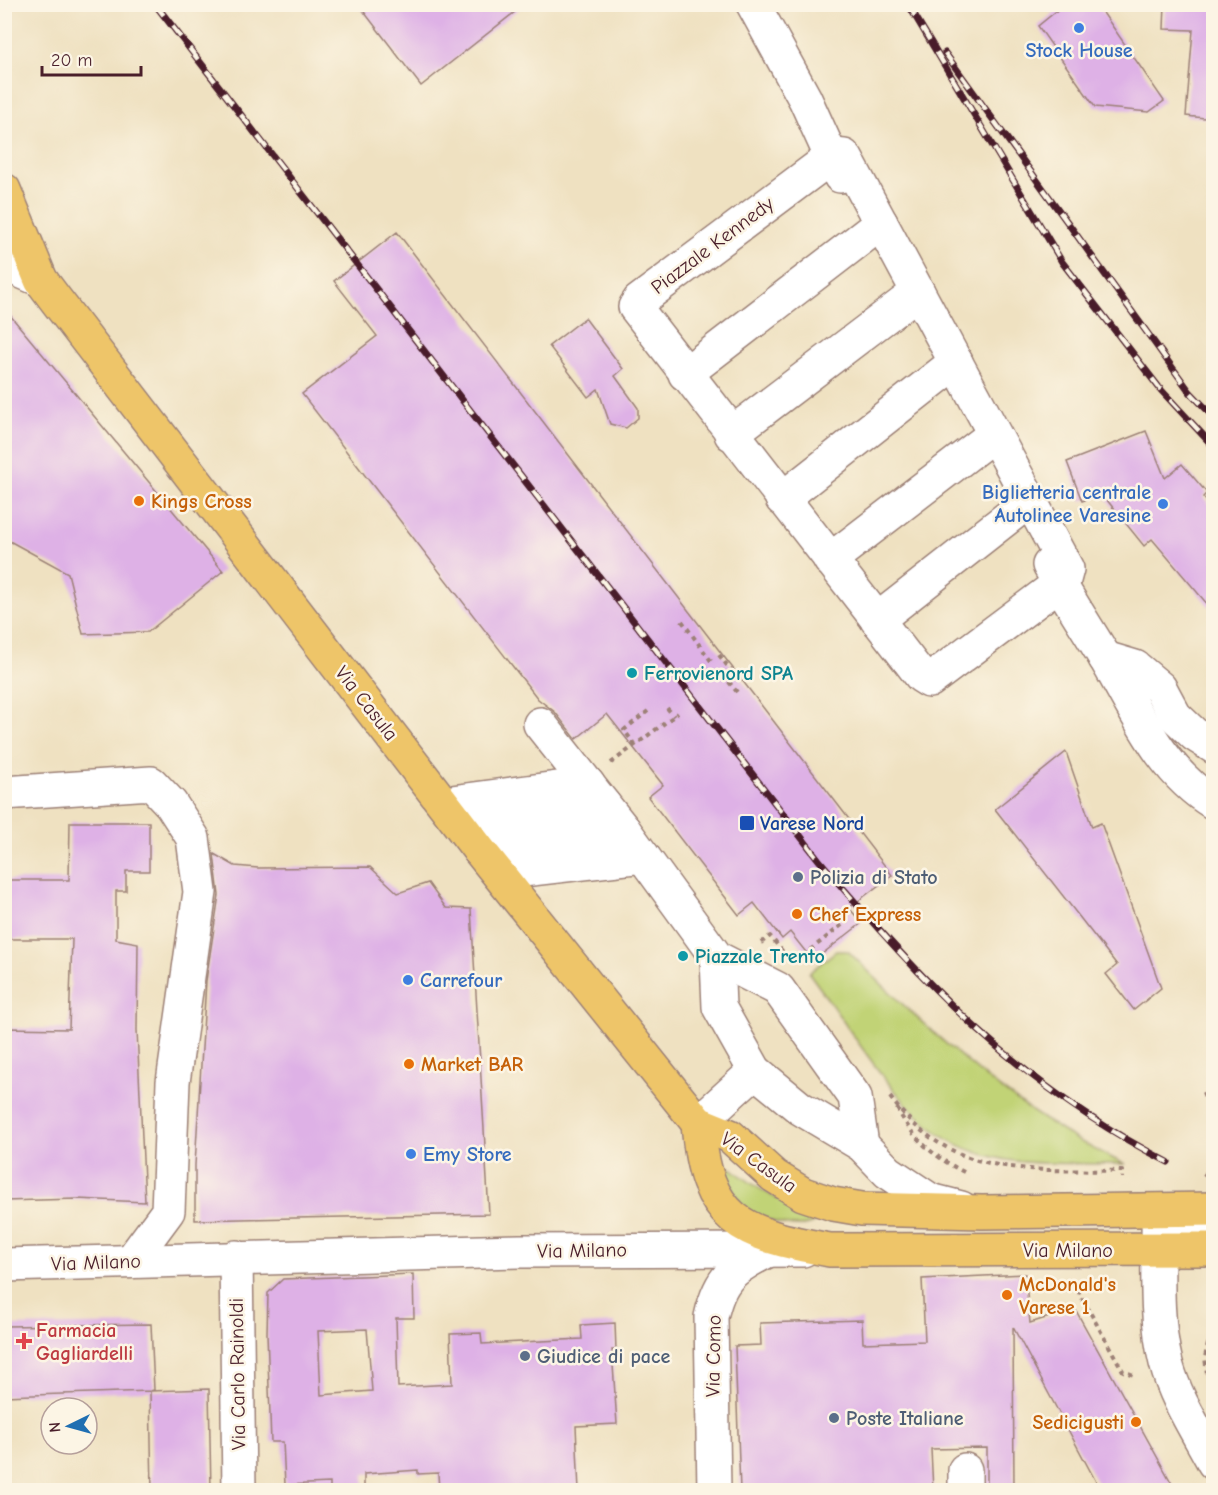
<svg xmlns="http://www.w3.org/2000/svg" width="1218" height="1495" font-family="'Comic Neue',sans-serif">
<style>
.green{fill:#c1d376;stroke:#867950;stroke-width:1.5}
.building{fill:#deb1e6;fill-rule:evenodd}
.lines{fill:none;stroke-linecap:round;stroke-linejoin:round}
.minor-casing{stroke:#9c8076;stroke-width:36}
.major-casing{stroke:#9c8076;stroke-width:36}
.path{stroke:#9c8076;stroke-width:4;stroke-dasharray:4.5 4.5;stroke-linecap:butt}
.minor{stroke:#fff;stroke-width:33}
.major{stroke:#eec569;stroke-width:33}
.rail-casing{stroke:#4a1f2b;stroke-width:7}
.rail{stroke:#fcf5e5;stroke-width:4.5;stroke-dasharray:14;stroke-linecap:butt}
.shop-dot{fill:#3f7fe0;stroke:#fcf5e5;stroke-width:2}
.food-dot{fill:#e8710a;stroke:#fcf5e5;stroke-width:2}
.culture-dot{fill:#0f9aa8;stroke:#fcf5e5;stroke-width:2}
.transit-dot{fill:#1a4fb4;stroke:#fcf5e5;stroke-width:2}
.service-dot{fill:#5c6f8a;stroke:#fcf5e5;stroke-width:2}
.health-dot{fill:#e0444e;stroke:#fcf5e5;stroke-width:2}
.labels{text-anchor:middle;stroke-width:5;stroke-linejoin:round;paint-order:stroke}
.shop-label{font-size:20px;font-weight:bold;fill:#366cbe;stroke:#fcf5e5;text-anchor:start}
.street-label{font-size:20px;fill:#4a1f2b;stroke:#fcf5e5}
.food-label{font-size:20px;font-weight:bold;fill:#c56008;stroke:#fcf5e5;text-anchor:start}
.culture-label{font-size:20px;font-weight:bold;fill:#0d838f;stroke:#fcf5e5;text-anchor:start}
.transit-label{font-size:20px;font-weight:bold;fill:#164399;stroke:#fcf5e5;text-anchor:start}
.service-label{font-size:20px;font-weight:bold;fill:#4e5e75;stroke:#fcf5e5;text-anchor:start}
.health-label{font-size:20px;font-weight:bold;fill:#be3a42;stroke:#fcf5e5;text-anchor:start}
</style>
<rect width="100%" height="100%" fill="#fcf5e5"/>
<filter id="ink" filterUnits="userSpaceOnUse"><feTurbulence type="fractalNoise" baseFrequency=".0167" numOctaves="2"/><feDisplacementMap in="SourceGraphic" scale="12" xChannelSelector="R" yChannelSelector="G"/><feConvolveMatrix kernelMatrix="1 2 1 2 8 2 1 2 1" color-interpolation-filters="sRGB"/></filter>
<filter id="wash" filterUnits="userSpaceOnUse"><feTurbulence type="fractalNoise" baseFrequency=".008" numOctaves="4" result="noise"/><feDisplacementMap in="SourceGraphic" scale="24" xChannelSelector="R" yChannelSelector="G"/><feGaussianBlur stdDeviation="1.35" result="paint"/><feColorMatrix in="noise" values="0 0 0 0 0 0 0 0 0 0 0 0 0 0 0 0 0 1.4 0 .05"/><feComposite in="paint" operator="in"/></filter>
<g filter="url(#wash)">
<rect width="100%" height="100%" fill="#efe1c1"/>
<g class="green">
<path d="M836 951H848C927 1030 1022 1119 1125 1164 1089 1163 1051 1165 1015 1161 990 1158 958 1148 938 1133 891 1099 845 1021 809 973Z"/>
<path d="M727 1168H731C757 1189 783 1204 814 1216L815 1222C799 1232 766 1221 751 1212 737 1203 731 1186 725 1172Z"/>
</g>
<g id="blocks">
<g class="building">
<polygon points="358,4 525,4 421,86"/>
<polygon points="1065,4 1097,4 1164,101 1149,112 1095,107 1038,26"/>
<polygon points="1165,4 1214,4 1214,119 1186,116 1193,30 1164,29"/>
<polygon points="397,232 892,875 849,908 862,923 813,961 790,932 782,939 754,903 739,915 648,797 663,785 607,714 576,739 555,712 538,699 302,394 377,336 334,281"/>
<polygon points="4,308 223,571 148,632 83,634 68,573 4,538"/>
<polygon points="585,318 623,369 615,376 638,408 638,418 626,428 610,424 598,389 588,397 549,346"/>
<polygon points="1146,431 1165,478 1182,464 1207,493 1203,497 1214,510 1214,612 1152,539 1144,546 1102,494 1082,501 1067,462"/>
<polygon points="1066,752 1092,827 1101,823 1161,988 1134,1010 1106,974 1117,965 995,809"/>
<polygon points="70,822 149,822 149,871 126,871 126,891 116,891 116,939 138,943 137,1030 145,1202 77,1199 4,1201 4,1028 69,1029 72,939 4,939 4,880 69,880"/>
<polygon points="214,854 235,866 258,868 370,867 398,893 428,883 446,908 471,909 489,1214 195,1220 195,1165 206,981 219,895"/>
<path d="M413 1274 414 1318H396L398 1387 452 1384 450 1334 481 1333 482 1344 582 1339 581 1325 615 1323 616 1350H612L617 1424 576 1426 579 1491H439L438 1473 418 1474V1470L364 1474V1487L330 1489V1483L285 1485 283 1442H271L267 1333 268 1293 283 1279ZM367 1329 372 1391 321 1395 318 1331Z"/>
<polygon points="1025,1274 1030,1323 1075,1309 1176,1491 1101,1491 1013,1327 1014,1491 987,1491 987,1448 931,1449 933,1491 740,1491 735,1346 761,1345 760,1323 862,1320 863,1343 925,1341 922,1279"/>
<polygon points="151,1324 154,1390 150,1391 209,1389 211,1491 152,1491 150,1391 4,1396 4,1326"/>
</g>
</g>
</g>
<g filter="url(#ink)">
<use href="#blocks" fill-opacity="0" stroke="#9c8076" stroke-width="1.5"/>
<g class="lines">
<g class="minor-casing">
<g id="minor">
<polyline points="753,4 805,99 840,176"/>
<polygon points="834,155 844,156 847,160 1067,569 1064,580 929,681 921,676 635,307 639,301"/>
<polyline points="4,264 41,280"/>
<polyline points="685,374 881,223"/>
<polyline points="731,434 918,292"/>
<polyline points="782,499 956,362"/>
<polyline points="830,560 993,435"/>
<path d="M1049 565C1066 596 1086 626 1104 656 1135 708 1160 771 1214 803"/>
<polyline points="877,620 1029,501"/>
<polyline points="1105,658 1135,667 1160,688 1175,716 1195,735 1214,747"/>
<polyline points="540,724 624,830 717,958 778,989 855,1097 862,1145"/>
<polyline points="4,793 151,783 171,804 193,838 200,892 173,1082 168,1211 131,1261"/>
<polyline points="444,803 588,784"/>
<polyline points="462,826 604,805"/>
<polyline points="479,850 624,830"/>
<polyline points="498,873 643,856"/>
<polyline points="717,958 719,1007 755,1071 800,1108 862,1145 888,1172 930,1200 961,1208"/>
<polyline points="698,1123 755,1071"/>
<path d="M1158 1211C1159 1260 1154 1315 1166 1363 1175 1398 1197 1431 1214 1463"/>
<polyline points="1159,1250 1214,1223"/>
<polyline points="236,1257 239,1490"/>
<polyline points="4,1265 520,1251 803,1250"/>
<polyline points="965,1470 965,1490"/>
<path d="M714 1490 711 1317C720 1276 733 1269 769 1250"/>
</g>
</g>
<g class="major-casing">
<g id="major">
<polyline points="4,190 41,280 56,300 479,850 698,1123 730,1136 774,1176 803,1194 833,1204 862,1209 982,1212 1214,1209"/>
<path d="M698 1123C705 1221 741 1234 830 1250L1214 1249"/>
</g>
</g>
<g class="path">
<polyline points="682,621 711,661"/>
<polyline points="719,655 732,672 725,677 737,692"/>
<polyline points="667,708 674,716"/>
<polyline points="635,745 624,730 648,711"/>
<polyline points="611,763 678,713"/>
<polyline points="761,943 770,936 783,952"/>
<polyline points="796,961 847,921"/>
<polyline points="1203,1092 1214,1121"/>
<path d="M890 1097C951 1180 1032 1169 1122 1171V1178"/>
<path d="M897 1108C912 1138 934 1157 964 1172"/>
<polyline points="1204,1176 1214,1162"/>
<polyline points="1076,1281 1077,1289 1123,1371 1136,1376"/>
<polyline points="1207,1374 1205,1357 1214,1318"/>
</g>
<use href="#minor" class="minor"/>
<use href="#major" class="major"/>
<g class="rail-casing">
<g id="rail">
<path d="M155 4 819 860C923 984 1021 1087 1168 1162"/>
<polyline points="908,4 1062,262 1161,390 1214,447"/>
<polyline points="945,53 1190,392 1214,417"/>
</g>
</g>
<use href="#rail" class="rail"/>
</g>
</g>
<g class="shop-dot">
<circle cx="1079" cy="28" r="6"/>
<circle cx="1163" cy="504" r="6"/>
<circle cx="408" cy="980" r="6"/>
<circle cx="411" cy="1154" r="6"/>
</g>
<g class="food-dot">
<circle cx="139" cy="501" r="6"/>
<circle cx="797" cy="914" r="6"/>
<circle cx="409" cy="1064" r="6"/>
<circle cx="1007" cy="1295" r="6"/>
<circle cx="1136" cy="1422" r="6"/>
</g>
<g class="culture-dot">
<circle cx="632" cy="673" r="6"/>
<circle cx="683" cy="956" r="6"/>
</g>
<rect class="transit-dot" x="739" y="815" width="16" height="16" rx="3"/>
<g class="service-dot">
<circle cx="798" cy="877" r="6"/>
<circle cx="525" cy="1356" r="6"/>
<circle cx="834" cy="1418" r="6"/>
</g>
<path class="health-dot" d="M21 1332h6v6h6v6h-6v6h-6v-6h-6v-6h6z"/>
<g class="labels">
<g class="shop-label">
<text x="1079" y="57" text-anchor="middle">Stock House</text>
<text x="1151" y="499" text-anchor="end">Biglietteria centrale<tspan x="1151" dy="23">Autolinee Varesine</tspan></text>
<text x="420" y="987">Carrefour</text>
<text x="423" y="1161">Emy Store</text>
</g>
<g class="street-label">
<text transform="translate(712 245) rotate(-37)" y="7">Piazzale Kennedy</text>
<text transform="translate(367 703) rotate(52)" y="7">Via Casula</text>
<text transform="translate(759 1162) rotate(36)" y="7">Via Casula</text>
<text transform="translate(582 1250) rotate(-1)" y="7">Via Milano</text>
<text x="1068" y="1257">Via Milano</text>
<text transform="translate(96 1262) rotate(-2)" y="7">Via Milano</text>
<text transform="translate(713 1356) rotate(-89)" y="7">Via Como</text>
<text transform="translate(237 1374) rotate(-91)" y="7">Via Carlo Rainoldi</text>
</g>
<g class="food-label">
<text x="151" y="508">Kings Cross</text>
<text x="809" y="921">Chef Express</text>
<text x="421" y="1071">Market BAR</text>
<text x="1019" y="1291">McDonald's<tspan x="1019" dy="23">Varese 1</tspan></text>
<text x="1124" y="1429" text-anchor="end">Sedicigusti</text>
</g>
<g class="culture-label">
<text x="644" y="680">Ferrovienord SPA</text>
<text x="695" y="963">Piazzale Trento</text>
</g>
<g class="transit-label">
<text x="760" y="830">Varese Nord</text>
</g>
<g class="service-label">
<text x="810" y="884">Polizia di Stato</text>
<text x="537" y="1363">Giudice di pace</text>
<text x="846" y="1425">Poste Italiane</text>
</g>
<g class="health-label">
<text x="36" y="1337">Farmacia<tspan x="36" dy="23">Gagliardelli</tspan></text>
</g>
</g>
<rect width="1218" height="1495" fill="none" stroke="#fcf5e5" stroke-width="24"/>
<g transform="translate(69 1426) rotate(265)"><circle r="28" fill="#fcf5e5" stroke="#b59f9b" stroke-width="1.5"/>
<path d="M0-4.5L10 22L0 15L-10 22Z" fill="#1f6fb2"/>
<text y="-9" font-size="16" font-weight="bold" text-anchor="middle" fill="#4a1f2b">N</text>
</g>
<path d="M42 66v9h99v-9" fill="none" stroke="#4a1f2b" stroke-width="3"/>
<text x="51" y="66" font-size="18" fill="#4a1f2b" stroke="#fcf5e5" stroke-width="4.5" paint-order="stroke">20 m</text>
</svg>
